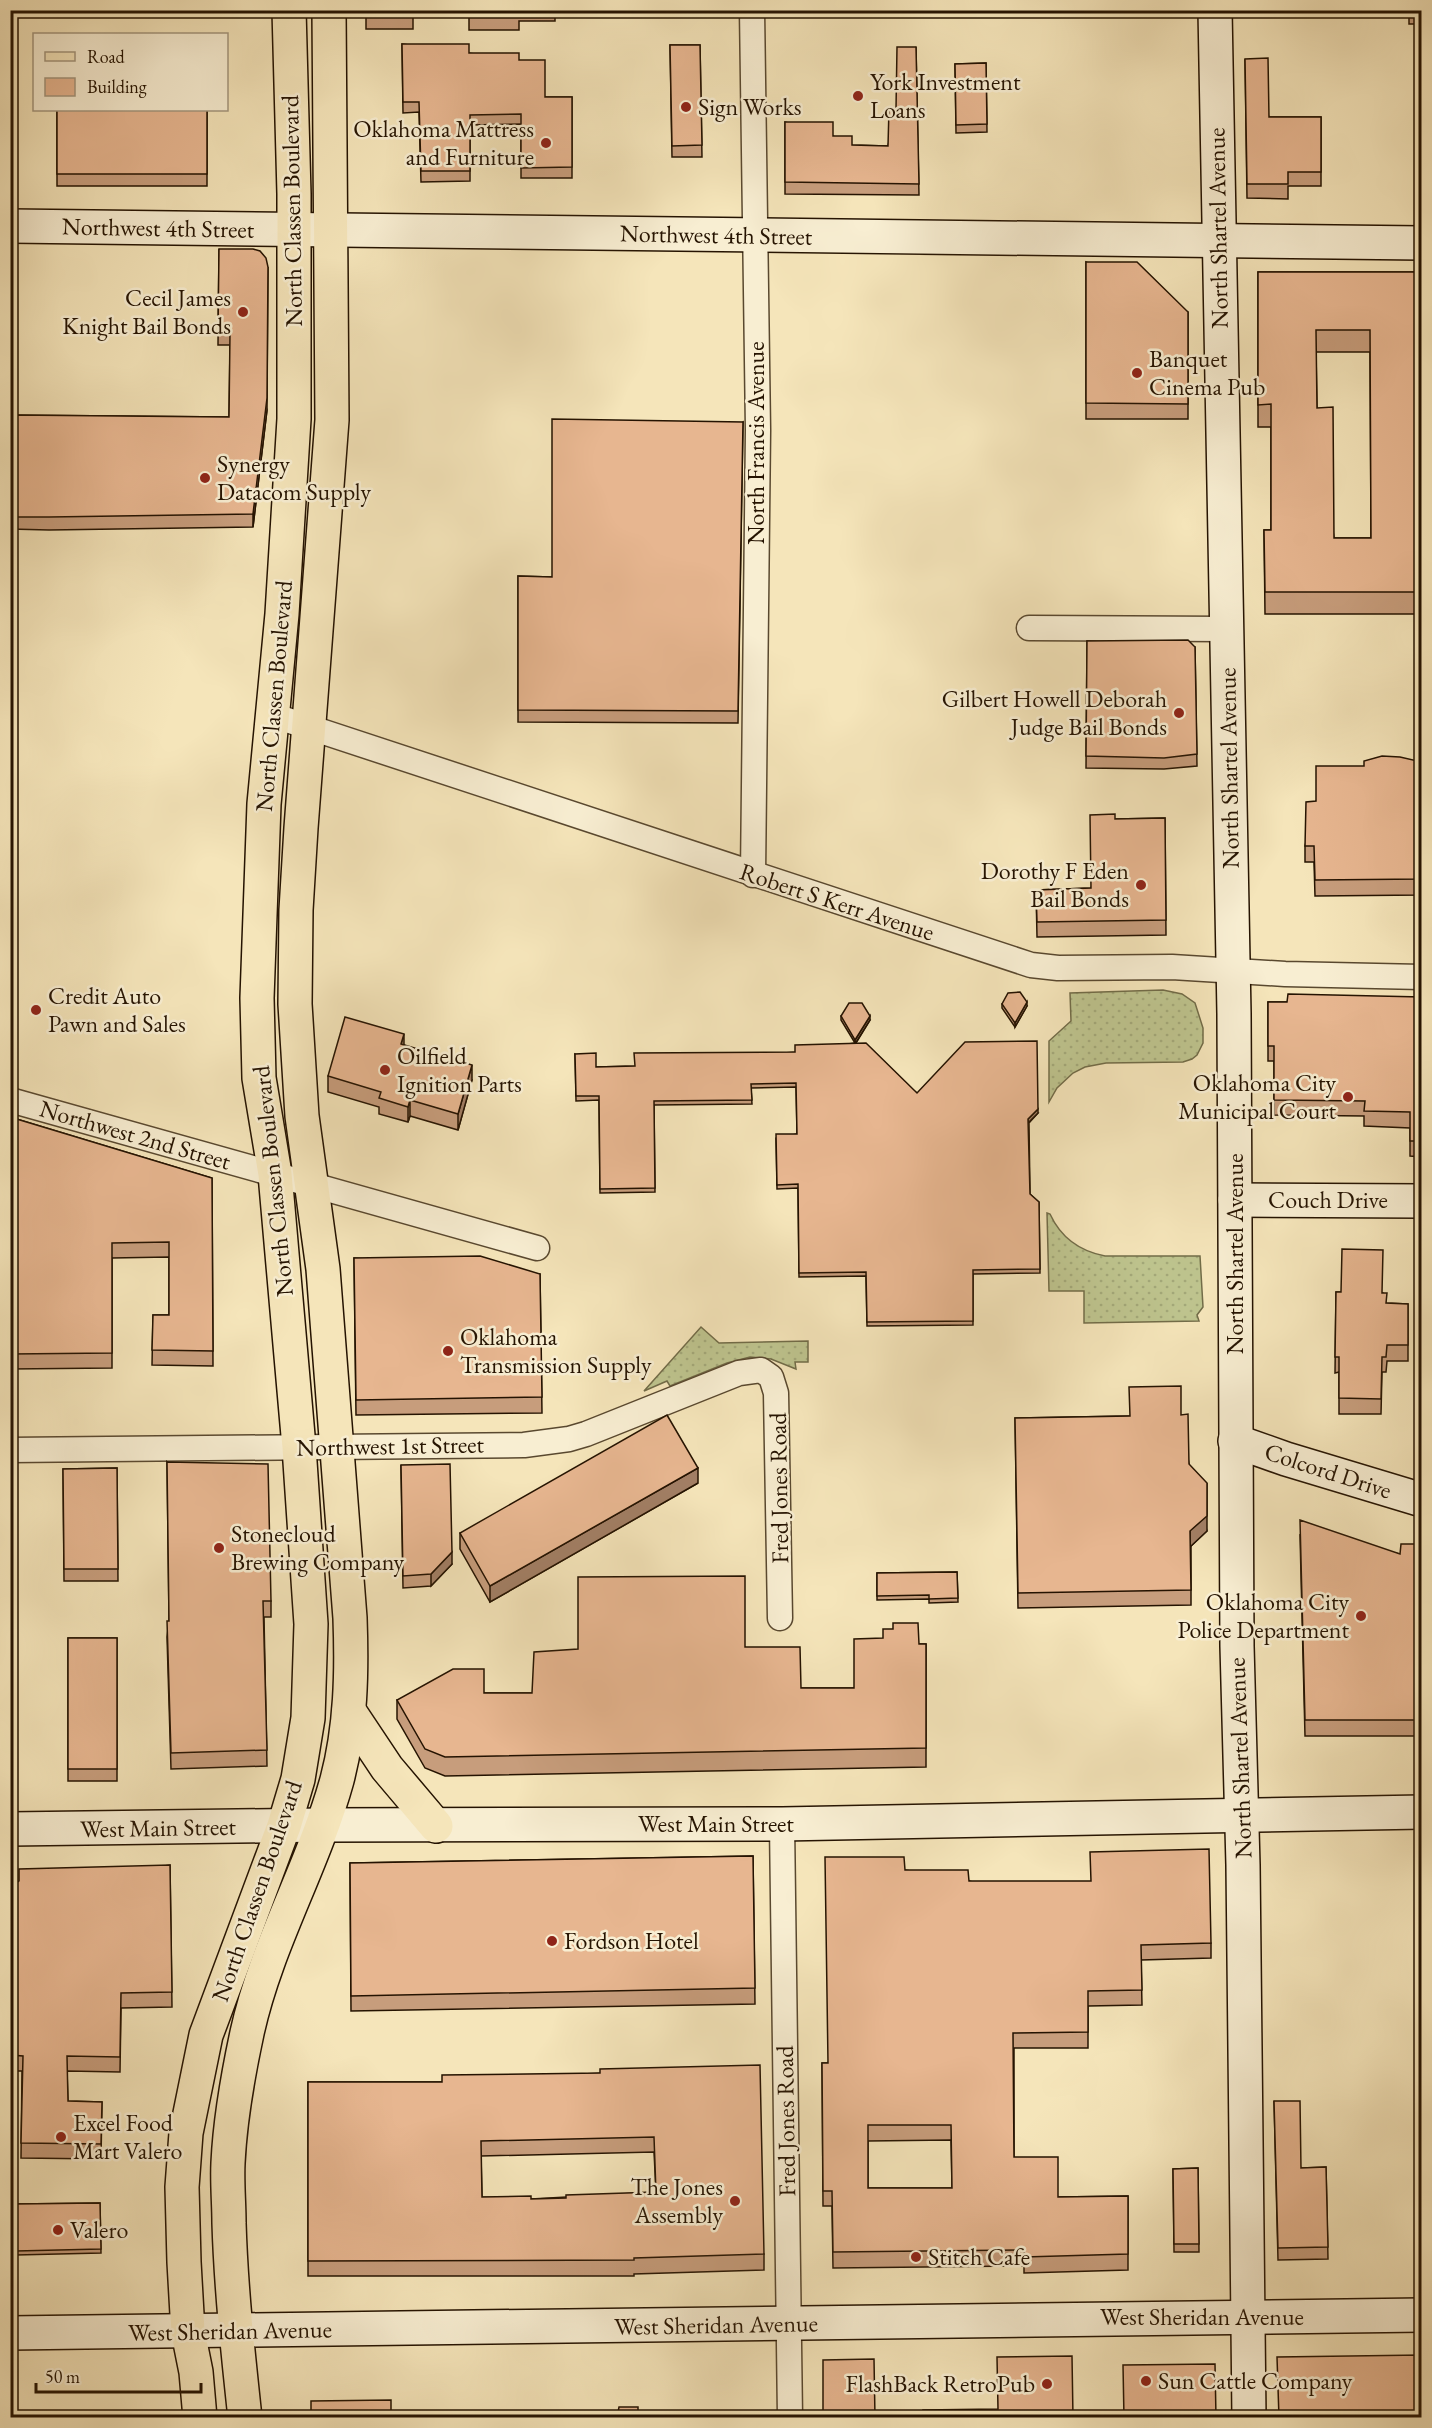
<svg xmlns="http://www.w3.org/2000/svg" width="1432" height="2428" font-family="'EB Garamond',serif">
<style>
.grass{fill:url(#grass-dots);stroke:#726c48;stroke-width:1.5}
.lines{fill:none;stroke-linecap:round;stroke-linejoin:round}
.street-casing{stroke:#59482f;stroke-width:27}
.secondary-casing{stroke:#251301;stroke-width:36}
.primary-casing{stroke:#251301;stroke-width:36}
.street{stroke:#f8eed2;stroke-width:24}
.secondary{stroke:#f8eed2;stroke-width:33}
.primary{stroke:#f5e5ba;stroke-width:33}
.wall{fill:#c79d7c;stroke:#251301;stroke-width:1.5;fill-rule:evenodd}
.shaded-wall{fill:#a27f65;stroke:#251301;stroke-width:1.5}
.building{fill:#e7b690;stroke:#251301;stroke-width:1.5;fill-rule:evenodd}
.poi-dot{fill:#8f2418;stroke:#f8eed2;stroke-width:2}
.labels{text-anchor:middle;stroke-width:5;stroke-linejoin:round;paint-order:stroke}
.poi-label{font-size:24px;fill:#251301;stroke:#f8eed2;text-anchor:start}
.street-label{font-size:24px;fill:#251301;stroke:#f8eed2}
</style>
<defs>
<pattern id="grass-dots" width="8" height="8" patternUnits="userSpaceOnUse" patternTransform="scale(1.5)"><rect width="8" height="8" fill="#bec48e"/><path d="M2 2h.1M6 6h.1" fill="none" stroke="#a3a879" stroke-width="1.8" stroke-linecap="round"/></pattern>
</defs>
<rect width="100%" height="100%" fill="#f5e5ba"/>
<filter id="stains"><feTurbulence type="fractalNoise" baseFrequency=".00333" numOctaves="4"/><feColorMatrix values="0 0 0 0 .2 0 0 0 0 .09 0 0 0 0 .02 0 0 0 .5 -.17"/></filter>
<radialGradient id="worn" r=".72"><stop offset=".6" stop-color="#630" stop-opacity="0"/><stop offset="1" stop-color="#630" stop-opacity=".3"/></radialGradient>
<g class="grass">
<polygon points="1163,990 1182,994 1195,1003 1203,1028 1203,1043 1197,1055 1192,1059 1183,1062 1106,1063 1085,1067 1073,1073 1057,1088 1049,1102 1049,1041 1071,1021 1070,993"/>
<path d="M1047 1213 1050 1214C1061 1238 1079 1251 1105 1256H1200L1203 1307 1197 1315 1199 1321 1084 1323V1291H1049Z"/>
<polygon points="701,1327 719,1343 808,1341 808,1362 795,1362 796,1369 771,1359 750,1357 727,1363 670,1386 667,1381 644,1391"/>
</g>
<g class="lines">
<g class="street-casing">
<g id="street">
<polyline points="752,10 758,430 753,875"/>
<polyline points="1029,628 1227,629"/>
<polyline points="272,715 1031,965 1058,968 1172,967 1285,974 1422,977"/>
<polyline points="10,1100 537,1248"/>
<polyline points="10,1450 524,1445 569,1439 586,1434 739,1373 761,1370 771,1377 776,1393 780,1618"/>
<polyline points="782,1824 790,2418"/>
</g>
</g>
<g class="secondary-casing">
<g id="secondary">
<polyline points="1215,10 1234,1014 1237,1646 1243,1865 1249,2418"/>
<polyline points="10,226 1422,243"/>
<polyline points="1235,1200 1422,1201"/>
<polyline points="1235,1441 1286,1459 1422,1500"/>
<polyline points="10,1829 323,1825 782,1824 1422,1812"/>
<polyline points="10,2333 1422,2315"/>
</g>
</g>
<g class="primary-casing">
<g id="primary">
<polyline points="349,1711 387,1768 436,1826"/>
<polyline points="200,2418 196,2372 188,2332 184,2262 182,2187 186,2133 206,2035 284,1826 298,1779 308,1718 311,1624 299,1447 275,1174 259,1078 257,998 264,804 282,614 294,419 294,194 289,10"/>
<path d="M245 2418C238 2353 231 2288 229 2223 229 2203 227 2183 228 2163 230 2120 238 2075 247 2033 266 1945 313 1867 337 1780 351 1727 352 1672 350 1618L323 1269 302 1116 295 1004 296 910 301 828 332 420 329 10"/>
</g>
</g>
<use href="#street" class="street"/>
<use href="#secondary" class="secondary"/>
<use href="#primary" class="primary"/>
</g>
<g class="wall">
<rect x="366" y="10" width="47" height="19"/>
<polygon points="469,10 555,10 555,21 519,21 519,30 469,30"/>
<polygon points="1025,10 1054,10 1054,15 1025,14"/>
<rect x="1409" y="10" width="13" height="14"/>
<polygon points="402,44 519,60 545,97 572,97 572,178 521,178 521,124 470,125 470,181 421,182 419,112 403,113"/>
<polygon points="670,45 700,45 702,157 672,157"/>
<polygon points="916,47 919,195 785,194 785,122 833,136 852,145 888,146 896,109"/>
<polygon points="1245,59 1269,117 1321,117 1321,186 1288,186 1288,199 1247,198"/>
<polygon points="986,63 987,132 956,133 955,64"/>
<rect x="57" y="110" width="150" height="76"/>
<polygon points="219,249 267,410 253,527 49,530 10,529 10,415 229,417 230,345 218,345"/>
<polygon points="1086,262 1188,312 1188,419 1086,419"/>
<path d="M1258 272H1422V614H1265L1264 530H1271V427H1258ZM1316 352H1370L1371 538H1334L1317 408Z"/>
<polygon points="743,422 738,723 518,722 518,576 552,577"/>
<polygon points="1087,641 1195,647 1197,766 1164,769 1086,768"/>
<polygon points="1422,762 1422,895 1315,896 1314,862 1305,862 1305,846 1316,801"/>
<polygon points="1165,818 1166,935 1037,937 1036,890 1091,888 1115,819"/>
<polygon points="1422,997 1422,1157 1410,1156 1410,1128 1364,1126 1364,1116 1274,1115 1274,1061 1268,1061 1268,1002 1287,1002"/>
<polygon points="1002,1004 1027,1006 1015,1027 1002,1008"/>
<polygon points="841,1016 870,1020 856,1043 917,1093 1038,1113 1029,1123 1030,1194 1039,1202 1040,1273 973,1274 973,1325 867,1326 866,1276 799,1277 798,1188 777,1189 776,1138 797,1134 796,1087 751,1088 752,1104 654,1105 655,1192 600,1193 599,1100 576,1101 575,1054 596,1067 635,1066 795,1052 855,1043 841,1020"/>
<polygon points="404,1045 472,1080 458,1130 410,1116 408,1122 379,1114 379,1107 328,1092 328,1076"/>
<polygon points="10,1117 212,1178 213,1366 152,1365 153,1315 169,1315 169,1257 112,1258 112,1368 10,1369"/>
<polygon points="354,1258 540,1274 542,1413 356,1415"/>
<polygon points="1336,1292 1383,1293 1386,1303 1408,1304 1408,1361 1387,1361 1386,1372 1382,1372 1381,1414 1339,1414 1339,1372 1335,1373"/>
<polygon points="1181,1415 1189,1464 1207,1531 1191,1546 1191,1605 1018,1608 1015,1418"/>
<polygon points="167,1462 271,1601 271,1617 264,1617 267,1766 171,1769 167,1637 169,1621"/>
<polygon points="401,1465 452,1564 431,1586 403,1588"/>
<polygon points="117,1468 118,1581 64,1581 63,1469"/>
<polygon points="698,1483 490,1602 460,1549 460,1533"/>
<polygon points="1300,1535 1400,1554 1422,1544 1422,1736 1305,1736"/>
<polygon points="957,1572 958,1602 929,1603 929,1599 877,1600 877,1573"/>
<rect x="68" y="1638" width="49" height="143"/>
<polygon points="919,1644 926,1644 926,1767 445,1776 425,1768 397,1719 397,1700 484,1693 532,1693 745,1647 801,1688 854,1688"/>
<polygon points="753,1856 755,2004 351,2011 350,1863"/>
<polygon points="170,1865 172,2007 121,2008 120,2072 67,2071 68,2101 102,2102 101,2159 21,2158 22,2071 10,2071 10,1888"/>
<path d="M905 1870 969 1881 1211 1943V1958L1141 1960 1142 2005 1088 2006V2048H1014V2157L1058 2197 1128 2196V2270L1024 2273V2266L833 2268 832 2206H823L822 2063H828ZM951 2140 952 2188H868V2141Z"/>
<path d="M600 2073 764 2254V2270L634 2274V2276H308V2082H442ZM654 2152 656 2192 531 2199 482 2197 481 2156Z"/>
<polygon points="1274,2101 1301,2168 1326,2167 1328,2259 1278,2260"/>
<polygon points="1198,2168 1199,2252 1174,2252 1173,2169"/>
<polygon points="100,2203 101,2253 16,2255 15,2204"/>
</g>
<g class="shaded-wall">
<polygon points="268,267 267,410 253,527 253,514"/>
<polygon points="1027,1002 1027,1006 1015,1027 1015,1023"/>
<polygon points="870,1016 870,1020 855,1044 855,1040"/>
<polygon points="404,1034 404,1050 401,1044"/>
<polygon points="472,1065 472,1080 458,1130 458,1114"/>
<polygon points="410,1100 410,1116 408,1122 408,1107"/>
<polygon points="1038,1109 1038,1113 1028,1123 1028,1119"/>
<polygon points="698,1468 698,1483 490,1602 490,1586"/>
<polygon points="1207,1483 1207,1531 1190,1547 1190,1531"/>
<polygon points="452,1552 452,1564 431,1586 431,1574"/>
</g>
<g class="building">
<polygon points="366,10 413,10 413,14 366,13"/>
<rect x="469" y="10" width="50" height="6"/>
<polygon points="402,44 469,44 469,53 519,53 519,60 545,60 545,97 572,97 572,167 521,168 521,114 470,115 470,171 421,171 419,102 403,102"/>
<polygon points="670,45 700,45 702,145 672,146"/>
<polygon points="897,47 916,47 919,184 785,182 785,122 833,122 833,136 852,136 852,145 888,146 889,109 896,109"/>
<polygon points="1268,58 1269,117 1321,117 1321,172 1288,172 1288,184 1247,184 1245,59"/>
<polygon points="986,63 987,124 956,125 955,64"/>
<rect x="57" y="110" width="150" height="64"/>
<polygon points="219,249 253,249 260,251 266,258 268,267 267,398 253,514 49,517 10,517 10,415 229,417 230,333 218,332"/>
<polygon points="1086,262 1137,262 1188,312 1188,404 1086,403"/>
<path d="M1258 272H1422V592H1265L1264 530H1271V404L1258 405ZM1316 330H1370L1371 538H1334L1333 407 1317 408Z"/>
<polygon points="552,419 743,422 738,711 518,710 518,576 552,577"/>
<polygon points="1188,640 1195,647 1197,754 1164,758 1086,756 1087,641"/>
<polygon points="1382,756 1400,757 1422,762 1422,879 1315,880 1314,846 1305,846 1306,802 1316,801 1316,766 1364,766 1364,761"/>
<polygon points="1115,814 1115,819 1165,818 1166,920 1037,922 1036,890 1091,888 1090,815"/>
<polygon points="1020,992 1027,1002 1015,1023 1002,1004 1008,993"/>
<polygon points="1288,994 1422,997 1422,1141 1410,1141 1410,1112 1364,1111 1365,1101 1274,1100 1274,1046 1268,1046 1268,1002 1287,1002"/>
<polygon points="849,1003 862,1003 870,1016 855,1040 841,1016"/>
<polygon points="345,1017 404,1034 401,1044 472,1065 458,1114 410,1100 408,1107 379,1098 381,1092 328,1076"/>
<polygon points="1037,1041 1038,1109 1028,1119 1030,1194 1039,1202 1040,1269 973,1270 973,1321 867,1322 866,1272 799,1273 798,1184 777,1185 776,1134 797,1134 796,1083 751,1084 752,1100 654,1101 655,1188 600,1189 599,1096 576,1096 575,1054 596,1053 596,1067 635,1066 634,1053 795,1052 795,1045 866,1043 917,1093 965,1042"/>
<polygon points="10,1117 212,1178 213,1351 152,1350 153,1315 169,1315 169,1242 112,1243 112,1353 10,1354"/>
<polygon points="1342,1249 1383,1250 1382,1293 1387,1293 1386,1303 1408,1304 1408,1345 1387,1345 1386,1357 1382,1357 1381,1399 1339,1398 1339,1357 1335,1357 1336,1292 1341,1292"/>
<polygon points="480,1256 540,1274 542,1397 356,1400 354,1258"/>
<polygon points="1181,1386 1181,1415 1188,1414 1189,1464 1207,1483 1207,1516 1190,1531 1191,1590 1018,1593 1015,1418 1130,1416 1129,1387"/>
<polygon points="667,1415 698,1468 490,1586 460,1533"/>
<polygon points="167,1462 268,1464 271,1601 263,1601 267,1750 171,1753 167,1621 169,1621"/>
<polygon points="450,1464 452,1552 431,1574 403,1576 401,1465"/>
<polygon points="117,1468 118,1569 64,1569 63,1469"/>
<polygon points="1300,1520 1400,1554 1401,1544 1422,1544 1422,1720 1305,1720"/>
<polygon points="957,1572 958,1598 929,1599 929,1595 877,1596 877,1573"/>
<polygon points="745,1576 745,1647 800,1647 801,1688 854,1688 854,1639 883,1638 883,1629 893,1629 893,1623 918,1623 919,1644 926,1644 926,1748 445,1757 425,1749 397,1700 453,1669 484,1669 484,1693 532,1693 534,1652 578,1649 578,1577"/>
<rect x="68" y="1638" width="49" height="131"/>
<path d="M1209 1849 1211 1943 1141 1945 1142 1990 1088 1991V2032L1013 2033 1014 2157H1058V2197L1128 2196V2254L1024 2257V2250L833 2252 832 2191H823L822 2063H828L825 1857H904L905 1870H968L969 1881H1091L1090 1852ZM868 2125H951L952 2188H868Z"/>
<polygon points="753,1856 755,1988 351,1996 350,1863"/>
<polygon points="170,1865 172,1992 121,1993 120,2057 67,2056 68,2101 102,2102 101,2144 21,2143 23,2056 10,2055 10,1888 19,1881 19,1869"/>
<path d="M760 2065 764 2254 634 2258V2260L308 2261V2082H442V2075L600 2073V2069ZM654 2137 656 2192 566 2195V2198L531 2199V2196L482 2197 481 2141Z"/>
<polygon points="1274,2101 1300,2101 1301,2168 1326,2167 1328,2247 1278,2248"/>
<polygon points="1198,2168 1199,2244 1174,2244 1173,2169"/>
<polygon points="100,2203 101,2249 16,2251 15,2204"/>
<polygon points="1422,2355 1422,2418 1279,2418 1277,2357"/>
<polygon points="1072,2356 1073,2418 924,2418 923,2410 998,2409 997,2357"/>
<polygon points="874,2359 875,2418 823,2418 823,2360"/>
<polygon points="1215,2364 1216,2418 1124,2418 1123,2365"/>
<polygon points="391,2400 391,2418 311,2418 311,2401"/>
<polygon points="619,2407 638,2407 638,2414 680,2413 680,2418 504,2418 503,2414 618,2412"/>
</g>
<g class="poi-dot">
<circle cx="858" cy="96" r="6"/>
<circle cx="686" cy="107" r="6"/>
<circle cx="546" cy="143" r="6"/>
<circle cx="243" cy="312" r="6"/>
<circle cx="1137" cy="373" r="6"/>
<circle cx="205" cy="478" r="6"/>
<circle cx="1179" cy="713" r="6"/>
<circle cx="1141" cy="885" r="6"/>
<circle cx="36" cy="1010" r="6"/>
<circle cx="385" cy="1070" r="6"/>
<circle cx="1348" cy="1097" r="6"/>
<circle cx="448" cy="1351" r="6"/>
<circle cx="219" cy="1548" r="6"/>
<circle cx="1361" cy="1616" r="6"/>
<circle cx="552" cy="1941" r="6"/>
<circle cx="61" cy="2137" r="6"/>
<circle cx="735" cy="2201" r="6"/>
<circle cx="58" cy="2230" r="6"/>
<circle cx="916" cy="2257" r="6"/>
<circle cx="1146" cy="2381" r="6"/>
<circle cx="1047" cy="2384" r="6"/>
</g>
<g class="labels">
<g class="poi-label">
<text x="870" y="90">York Investment<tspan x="870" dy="28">Loans</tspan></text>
<text x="698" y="115">Sign Works</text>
<text x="534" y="137" text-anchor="end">Oklahoma Mattress<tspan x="534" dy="28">and Furniture</tspan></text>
<text x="231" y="306" text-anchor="end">Cecil James<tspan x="231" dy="28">Knight Bail Bonds</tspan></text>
<text x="1149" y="367">Banquet<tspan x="1149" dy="28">Cinema Pub</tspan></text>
<text x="217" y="472">Synergy<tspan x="217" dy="28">Datacom Supply</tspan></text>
<text x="1167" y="707" text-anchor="end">Gilbert Howell Deborah<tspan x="1167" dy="28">Judge Bail Bonds</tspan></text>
<text x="1129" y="879" text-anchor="end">Dorothy F Eden<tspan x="1129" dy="28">Bail Bonds</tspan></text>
<text x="48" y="1004">Credit Auto<tspan x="48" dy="28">Pawn and Sales</tspan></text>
<text x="397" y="1064">Oilfield<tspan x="397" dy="28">Ignition Parts</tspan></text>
<text x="1336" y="1091" text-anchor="end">Oklahoma City<tspan x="1336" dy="28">Municipal Court</tspan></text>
<text x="460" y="1345">Oklahoma<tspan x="460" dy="28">Transmission Supply</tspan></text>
<text x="231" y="1542">Stonecloud<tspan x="231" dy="28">Brewing Company</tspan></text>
<text x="1349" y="1610" text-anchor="end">Oklahoma City<tspan x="1349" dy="28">Police Department</tspan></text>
<text x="564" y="1949">Fordson Hotel</text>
<text x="73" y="2131">Excel Food<tspan x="73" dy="28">Mart Valero</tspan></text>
<text x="723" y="2195" text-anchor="end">The Jones<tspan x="723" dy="28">Assembly</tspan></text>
<text x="70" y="2238">Valero</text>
<text x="928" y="2265">Stitch Cafe</text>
<text x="1158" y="2389">Sun Cattle Company</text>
<text x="1035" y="2392" text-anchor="end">FlashBack RetroPub</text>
</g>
<g class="street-label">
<text transform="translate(292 211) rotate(-91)" y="8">North Classen Boulevard</text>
<text transform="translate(158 228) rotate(1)" y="8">Northwest 4th Street</text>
<text transform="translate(1218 228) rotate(-91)" y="8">North Shartel Avenue</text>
<text transform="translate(716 235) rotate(1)" y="8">Northwest 4th Street</text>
<text transform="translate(756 443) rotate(-90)" y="8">North Francis Avenue</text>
<text transform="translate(274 696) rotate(-85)" y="8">North Classen Boulevard</text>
<text transform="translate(1229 768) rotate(-91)" y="8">North Shartel Avenue</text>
<text transform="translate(837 902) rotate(18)" y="8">Robert S Kerr Avenue</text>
<text transform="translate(135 1135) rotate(16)" y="8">Northwest 2nd Street</text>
<text transform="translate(273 1181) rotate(-96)" y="8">North Classen Boulevard</text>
<text x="1328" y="1208">Couch Drive</text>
<text transform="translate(1235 1254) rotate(-90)" y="8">North Shartel Avenue</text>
<text transform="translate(390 1446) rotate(-1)" y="8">Northwest 1st Street</text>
<text transform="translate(1328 1471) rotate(18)" y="8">Colcord Drive</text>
<text transform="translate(779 1488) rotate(-91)" y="8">Fred Jones Road</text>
<text transform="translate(1240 1758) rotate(-92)" y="8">North Shartel Avenue</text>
<text x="716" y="1832">West Main Street</text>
<text transform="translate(158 1828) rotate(-1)" y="8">West Main Street</text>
<text transform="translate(257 1891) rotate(-71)" y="8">North Classen Boulevard</text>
<text transform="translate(786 2121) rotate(-91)" y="8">Fred Jones Road</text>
<text x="1202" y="2325">West Sheridan Avenue</text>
<text transform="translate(716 2325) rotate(-1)" y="8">West Sheridan Avenue</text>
<text transform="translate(230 2331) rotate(-1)" y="8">West Sheridan Avenue</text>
</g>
</g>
<rect width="1432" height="2428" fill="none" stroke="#f5e5ba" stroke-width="36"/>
<rect x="12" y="12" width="1408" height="2404" fill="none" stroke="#251301" stroke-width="3"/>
<rect x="18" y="18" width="1396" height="2392" fill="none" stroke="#251301" stroke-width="1.5"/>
<rect x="33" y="33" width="195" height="78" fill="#f8eed2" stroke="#a4967e" stroke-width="1.5"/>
<rect x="45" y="52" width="30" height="9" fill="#f5e5ba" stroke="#a4967e" stroke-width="1.5"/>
<text x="87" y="63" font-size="18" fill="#251301">Road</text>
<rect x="45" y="78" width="30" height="18" fill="#e7b690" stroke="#a4967e" stroke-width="1.5"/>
<text x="87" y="93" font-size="18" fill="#251301">Building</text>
<path d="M36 2383v9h165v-9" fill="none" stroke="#251301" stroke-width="3"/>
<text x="45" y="2383" font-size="18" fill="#251301" stroke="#f8eed2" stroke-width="4.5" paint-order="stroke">50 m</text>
<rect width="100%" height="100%" filter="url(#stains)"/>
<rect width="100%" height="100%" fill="url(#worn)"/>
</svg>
